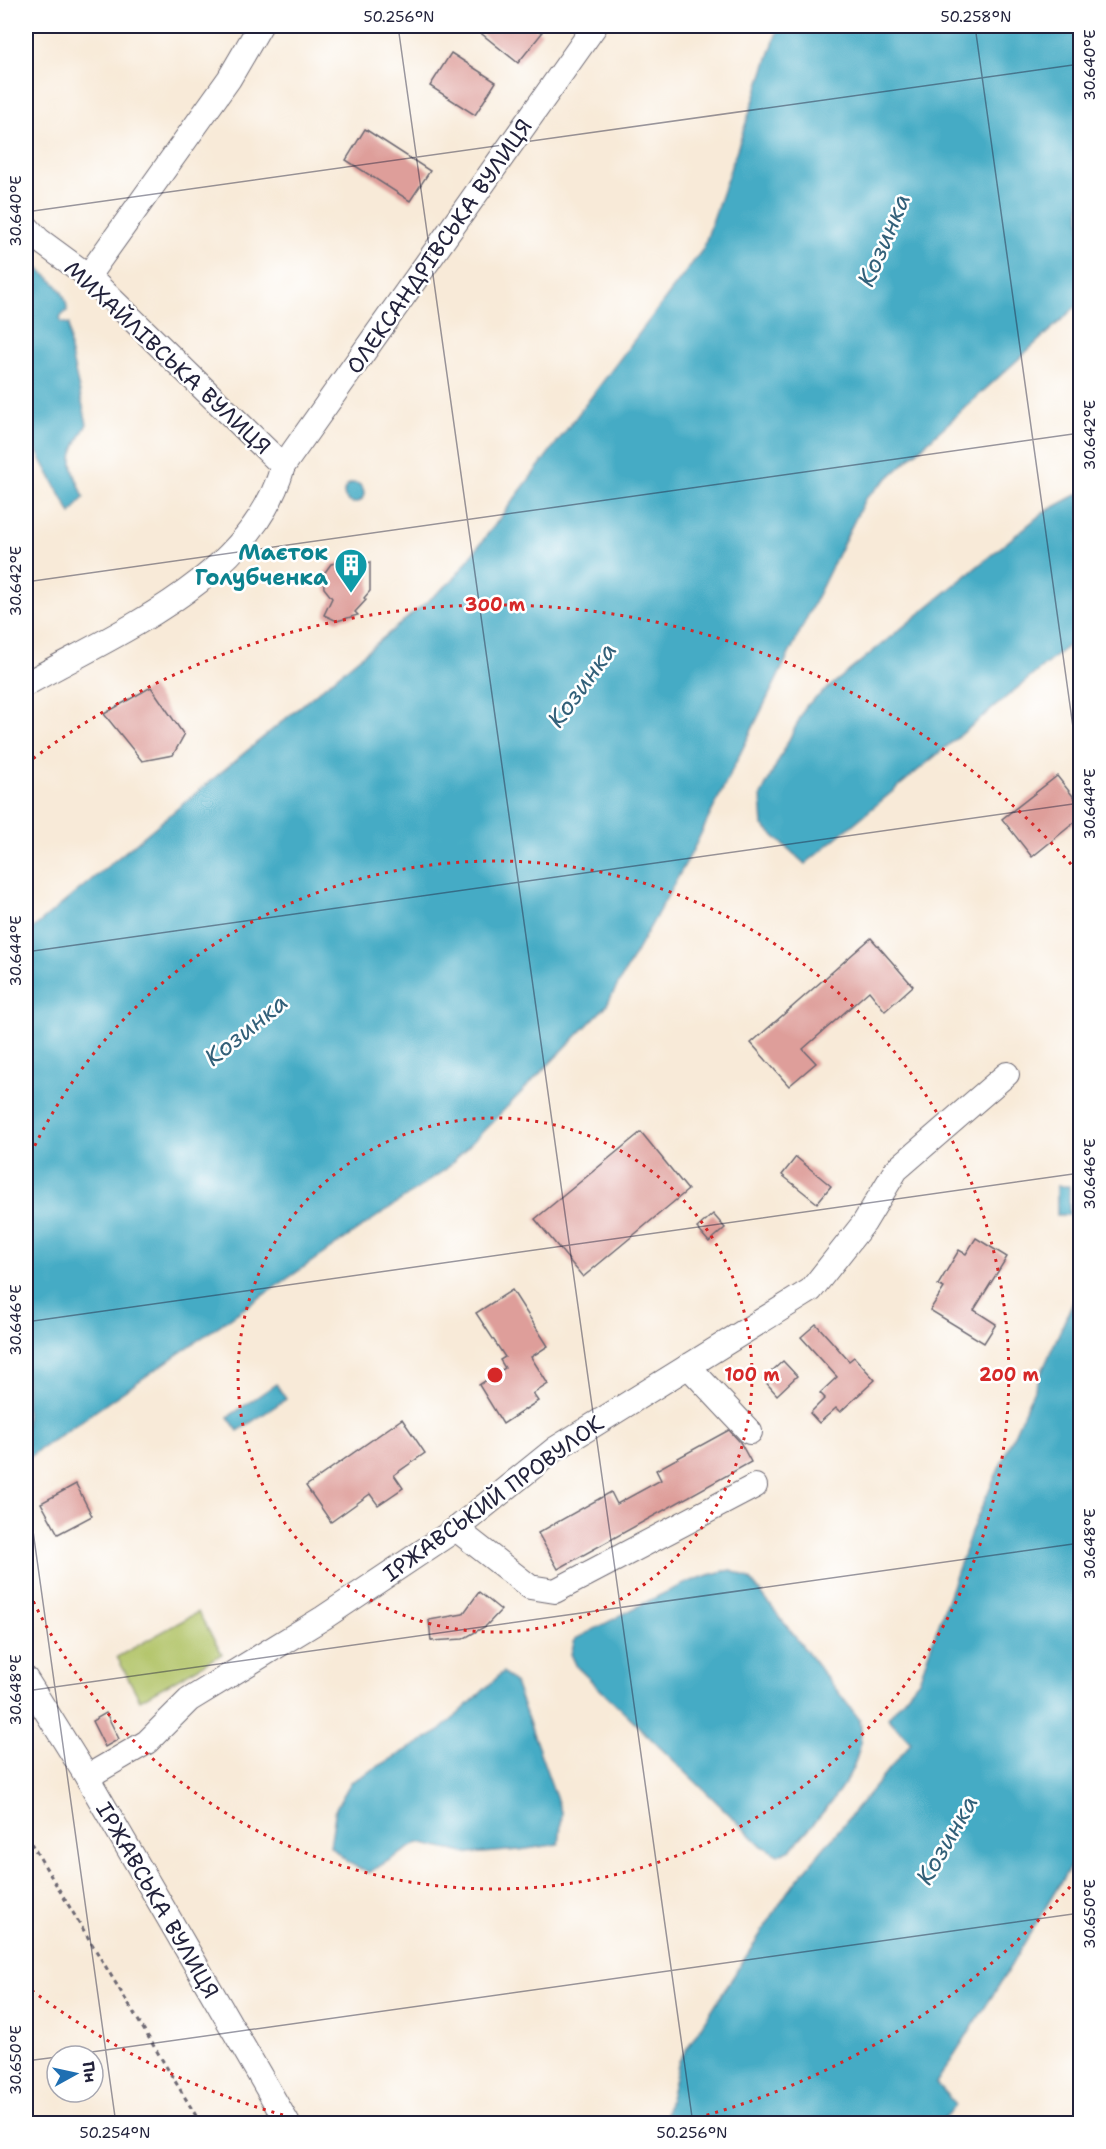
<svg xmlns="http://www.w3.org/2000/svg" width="1106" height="2149" font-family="'Shantell Sans',sans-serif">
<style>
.green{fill:#b1c366;stroke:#6a7250;stroke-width:1.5}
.water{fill:#45abc5;stroke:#346680;stroke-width:1.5}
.building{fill:#de9e9a}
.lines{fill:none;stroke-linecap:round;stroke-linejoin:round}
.minor-casing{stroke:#6d6872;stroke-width:26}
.path{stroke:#6d6872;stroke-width:3;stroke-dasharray:4.5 4.5;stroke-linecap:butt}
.minor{stroke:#fff;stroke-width:24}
.ticks{fill:none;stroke:#22223b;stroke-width:1.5;stroke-opacity:0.45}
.ring{fill:none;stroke:#d62828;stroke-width:3;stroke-dasharray:3 6}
.labels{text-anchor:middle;stroke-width:5;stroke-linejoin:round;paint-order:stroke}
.street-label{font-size:22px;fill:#22223b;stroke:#fff}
.culture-label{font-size:22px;font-weight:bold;fill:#0d838f;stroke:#fff;text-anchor:end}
.water-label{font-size:24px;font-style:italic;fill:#326079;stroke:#fff}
.centre{fill:#d62828;stroke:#fff;stroke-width:3}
.ring-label{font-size:18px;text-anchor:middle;font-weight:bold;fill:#d62828;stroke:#fff;stroke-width:5;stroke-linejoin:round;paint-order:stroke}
.neatline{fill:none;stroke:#22223b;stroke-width:2}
.ticks-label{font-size:15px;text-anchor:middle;fill:#22223b}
</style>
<rect width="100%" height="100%" fill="#fff"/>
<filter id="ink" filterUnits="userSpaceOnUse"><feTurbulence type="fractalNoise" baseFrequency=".0167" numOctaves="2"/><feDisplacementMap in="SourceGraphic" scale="12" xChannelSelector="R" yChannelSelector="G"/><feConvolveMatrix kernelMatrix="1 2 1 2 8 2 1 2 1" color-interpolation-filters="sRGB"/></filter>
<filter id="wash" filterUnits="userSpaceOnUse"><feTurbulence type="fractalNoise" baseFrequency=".008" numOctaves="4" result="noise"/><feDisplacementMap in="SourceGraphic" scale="24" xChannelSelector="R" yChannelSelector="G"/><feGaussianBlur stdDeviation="1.35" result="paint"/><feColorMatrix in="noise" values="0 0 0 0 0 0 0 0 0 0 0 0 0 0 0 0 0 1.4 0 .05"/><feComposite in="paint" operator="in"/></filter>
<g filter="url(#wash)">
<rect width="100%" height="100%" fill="#f8ead8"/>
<polygon class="green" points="198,1612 222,1654 140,1700 117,1657"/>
<g class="water">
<polygon points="779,26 1080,26 1080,303 865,499 692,852 606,1006 446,1169 26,1459 26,934 453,580 703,249"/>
<path d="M26 259C42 273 68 287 67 311L60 317 61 322 69 324 70 350 87 424C67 459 68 460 84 497L71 514 26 432Z"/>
<circle cx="354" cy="493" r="10"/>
<polygon points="1080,493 1080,636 805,864 763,826 761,795 806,706 1043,513"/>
<rect x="1057" y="1186" width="12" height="29"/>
<polygon points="1080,1286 1080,1850 998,1987 936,2083 956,2105 939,2123 927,2123 917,2116 911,2124 664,2123 679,2061 788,1891 911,1743 888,1718 919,1680 973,1527"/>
<polygon points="276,1384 286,1399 238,1431 228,1417"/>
<path d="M732 1570 750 1579 860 1720C869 1771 821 1813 791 1849L778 1855 762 1846 577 1667 571 1654 575 1639C617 1619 689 1574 732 1570Z"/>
<polygon points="503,1672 515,1683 562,1814 559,1844 520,1850 469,1854 418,1843 368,1873 349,1863 330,1846 336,1808 351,1782 440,1731"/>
</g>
<g id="blocks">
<g class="building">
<polygon points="472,26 532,26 542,33 518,63"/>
<polygon points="451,53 496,82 475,115 430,86"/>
<polygon points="365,129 430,171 410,201 346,160"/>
<polygon points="345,561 357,571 370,562 370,591 364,598 366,600 355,612 358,615 337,621 324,615 332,598 324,588 323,575 331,564"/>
<polygon points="151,687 184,735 173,755 142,761 104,714"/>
<polygon points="1057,776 1080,805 1080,818 1032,857 1002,819"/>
<polygon points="871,938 913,986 885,1011 869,991 803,1049 816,1063 789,1086 751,1043"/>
<polygon points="641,1132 688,1190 583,1277 535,1219"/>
<polygon points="796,1157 831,1186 817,1203 782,1175"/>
<polygon points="713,1214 725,1228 709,1242 697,1228"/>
<polygon points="976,1238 1007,1257 974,1310 996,1324 984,1343 930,1310 944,1288 938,1285 959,1250 966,1254"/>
<polygon points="512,1290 548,1346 531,1357 548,1384 533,1394 538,1401 503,1424 479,1385 505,1368 500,1360 505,1357 476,1313"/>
<polygon points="816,1324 849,1361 854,1357 875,1380 840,1412 836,1408 819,1423 810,1413 825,1398 820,1393 837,1377 801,1337"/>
<polygon points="783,1361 797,1376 777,1395 763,1379"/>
<polygon points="402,1419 425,1453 394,1475 403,1488 378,1505 370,1494 331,1522 306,1486"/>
<polygon points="729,1430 740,1442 751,1462 558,1569 538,1533 611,1492 617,1504 661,1480 656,1470"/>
<polygon points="76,1484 92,1516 58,1534 41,1503"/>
<polygon points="479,1592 501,1610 486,1626 463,1639 431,1641 429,1620 463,1614"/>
<polygon points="106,1713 119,1739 105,1747 92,1721"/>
</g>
</g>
</g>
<g filter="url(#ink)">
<use href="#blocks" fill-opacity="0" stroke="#6d6872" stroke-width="1.5"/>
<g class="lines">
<g class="minor-casing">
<g id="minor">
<polyline points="26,226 39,240 88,276 283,466"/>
<polyline points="88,276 229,79 260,26"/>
<path d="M26 684C118 632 252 578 283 466L595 26"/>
<polyline points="688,1366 750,1432"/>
<polyline points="456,1529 530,1587 555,1591 755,1486"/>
<polyline points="26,1679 87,1777 288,2124"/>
<polyline points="87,1777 147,1742 189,1700 323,1618 456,1529 555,1449 811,1290 864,1223 896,1170 1007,1074"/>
</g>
</g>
<polyline class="path" points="26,1835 201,2124"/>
<use href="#minor" class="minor"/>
</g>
</g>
<path class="ticks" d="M398 26 693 2124M975 26 1080 777M26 212 1080 64M26 582 1080 433M26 952 1080 803M26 1322 1080 1173M26 1481 116 2124M26 1691 1080 1543M63 2056 1080 1913M26 2061 57 2057"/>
<g class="ring">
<circle cx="495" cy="1375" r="257"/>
<path d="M27 1162A514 514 0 1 1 27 1588"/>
<path d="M1076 1880A770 770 0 0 1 681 2122M309 2122A770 770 0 0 1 26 1986M26 764A770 770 0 0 1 1076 870"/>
</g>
<defs>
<g id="building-pin" transform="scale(1.725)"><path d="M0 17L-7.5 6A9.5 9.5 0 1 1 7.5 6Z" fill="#0f9aa8" stroke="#fff"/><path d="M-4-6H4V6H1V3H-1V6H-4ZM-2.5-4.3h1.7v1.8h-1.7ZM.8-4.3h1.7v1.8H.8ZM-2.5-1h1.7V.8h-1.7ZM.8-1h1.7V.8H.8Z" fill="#fff"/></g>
</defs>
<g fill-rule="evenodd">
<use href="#building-pin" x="351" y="565"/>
</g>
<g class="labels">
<g class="street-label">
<text transform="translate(439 246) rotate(-55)" y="8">ОЛЕКСАНДРІВСЬКА ВУЛИЦЯ</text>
<text transform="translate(168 357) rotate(43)" y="8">МИХАЙЛІВСЬКА ВУЛИЦЯ</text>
<text transform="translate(493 1498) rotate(-36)" y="8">ІРЖАВСЬКИЙ ПРОВУЛОК</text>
<text transform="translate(158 1900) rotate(60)" y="8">ІРЖАВСЬКА ВУЛИЦЯ</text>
</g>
<g class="culture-label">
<text x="328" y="560">Маєток<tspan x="328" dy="25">Голубченка</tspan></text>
</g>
<g class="water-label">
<text transform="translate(884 240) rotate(-67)" y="8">Козинка</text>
<text transform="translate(582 685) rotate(-54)" y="8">Козинка</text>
<text transform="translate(246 1030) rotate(-39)" y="8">Козинка</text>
<text transform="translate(947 1840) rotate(-60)" y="8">Козинка</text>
</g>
</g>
<circle cx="495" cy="1375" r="9" class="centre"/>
<g class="ring-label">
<text x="495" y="611">300 m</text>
<text x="752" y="1381">100 m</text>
<text x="1009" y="1381">200 m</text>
</g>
<rect width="1106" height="2149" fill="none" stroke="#fff" stroke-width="66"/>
<g transform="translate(75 2074) rotate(82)"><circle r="28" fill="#ffffff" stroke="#a7a7b1" stroke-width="1.5"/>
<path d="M0-4.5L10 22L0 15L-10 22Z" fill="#1f6fb2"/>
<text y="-9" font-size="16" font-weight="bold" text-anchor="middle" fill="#22223b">Пн</text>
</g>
<rect x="33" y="33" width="1040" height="2083" class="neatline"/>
<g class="ticks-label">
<text x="399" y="22">50.256°N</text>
<text x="976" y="22">50.258°N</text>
<text transform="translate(1090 65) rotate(-90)" y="5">30.640°E</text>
<text transform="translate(16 211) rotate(-90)" y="5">30.640°E</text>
<text transform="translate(1090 435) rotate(-90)" y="5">30.642°E</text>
<text transform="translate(16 581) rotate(-90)" y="5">30.642°E</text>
<text transform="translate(1090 804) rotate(-90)" y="5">30.644°E</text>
<text transform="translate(16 951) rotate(-90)" y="5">30.644°E</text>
<text transform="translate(1090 1174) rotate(-90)" y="5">30.646°E</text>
<text transform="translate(16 1320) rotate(-90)" y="5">30.646°E</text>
<text transform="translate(1090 1544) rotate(-90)" y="5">30.648°E</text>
<text transform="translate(16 1690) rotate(-90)" y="5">30.648°E</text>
<text transform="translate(1090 1914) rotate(-90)" y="5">30.650°E</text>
<text transform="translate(16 2060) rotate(-90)" y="5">30.650°E</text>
<text x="115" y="2138">50.254°N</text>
<text x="692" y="2138">50.256°N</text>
</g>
</svg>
